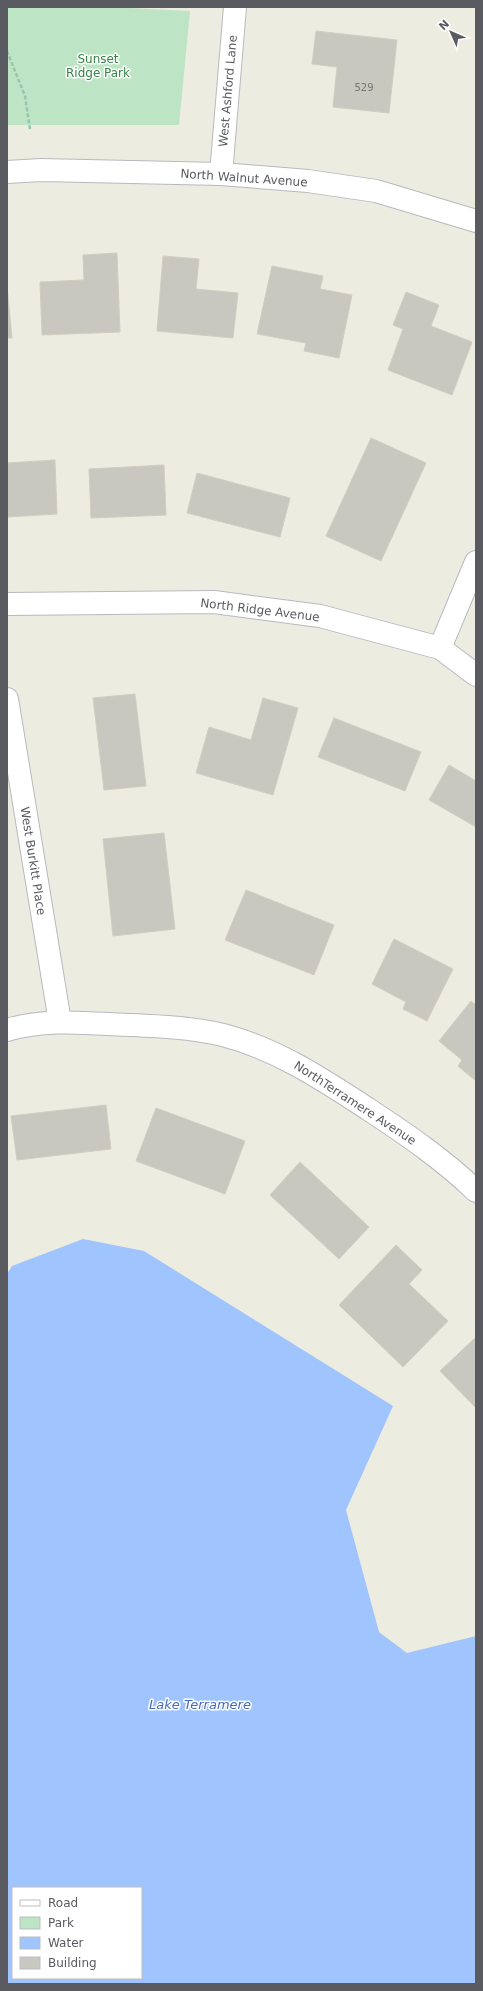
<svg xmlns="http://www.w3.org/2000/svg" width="483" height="1991" font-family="'DejaVu Sans',sans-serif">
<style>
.green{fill:#bde4c4}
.water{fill:#a0c4fd;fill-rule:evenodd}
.building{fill:#c9c8c0;stroke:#d0cebf}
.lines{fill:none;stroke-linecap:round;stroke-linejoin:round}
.minor-casing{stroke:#b8b9bf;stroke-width:24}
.path{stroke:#97c6ae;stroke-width:2.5;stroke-dasharray:4 2;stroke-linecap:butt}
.minor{stroke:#fff;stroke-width:22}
.labels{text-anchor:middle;stroke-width:3;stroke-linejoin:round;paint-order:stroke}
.number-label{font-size:10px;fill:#757679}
.park-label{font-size:12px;fill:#368348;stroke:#fff}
.street-label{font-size:12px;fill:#595b61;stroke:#fff}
.water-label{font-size:13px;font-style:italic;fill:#436abf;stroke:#fff}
</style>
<rect width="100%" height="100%" fill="#ecece1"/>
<polygon class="green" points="7,7 109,7 190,11 179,125 7,125"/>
<path class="water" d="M83 1239 144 1251 393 1406 346 1510 379 1632 407 1653 476 1636V1984H7V1274L12 1266ZM13 1888H141V1978H13Z"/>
<g class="building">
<polygon points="316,31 397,40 389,113 333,107 337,67 312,64"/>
<polygon points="117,253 120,332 42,335 40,282 84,280 83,255"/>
<polygon points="163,256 199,259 196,289 238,293 233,338 157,331"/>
<polygon points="272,266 323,276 320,289 352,295 339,358 304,351 306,343 257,334"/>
<polygon points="7,286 12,338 7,338"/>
<polygon points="406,292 439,305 431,326 472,342 452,395 388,370 403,329 393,325"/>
<polygon points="371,438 426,463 381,561 326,536"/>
<polygon points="55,460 57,514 7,517 7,463"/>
<polygon points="164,465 166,515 91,518 89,469"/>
<polygon points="197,473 290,498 280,537 187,513"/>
<polygon points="135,694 146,786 104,790 93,698"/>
<polygon points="263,698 298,708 273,795 196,773 209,727 251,740"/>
<polygon points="334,718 421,752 405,791 318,757"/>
<polygon points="449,765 476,781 476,827 429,800"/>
<polygon points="164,833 175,929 113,936 103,839"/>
<polygon points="246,890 334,925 314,975 225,940"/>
<polygon points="394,939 453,969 427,1021 403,1009 406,1002 372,984"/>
<polygon points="471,1001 476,1005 476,1081 458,1066 462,1060 439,1041"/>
<polygon points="106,1105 111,1149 17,1160 11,1116"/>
<polygon points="156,1108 245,1141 225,1194 136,1161"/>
<polygon points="300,1162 369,1227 339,1259 270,1195"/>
<polygon points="396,1245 422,1270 409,1284 448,1321 403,1367 339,1305"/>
<polygon points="476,1337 476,1408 440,1371"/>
</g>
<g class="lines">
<g class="minor-casing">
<g id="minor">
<polyline points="7,172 41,170 221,174 308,181 376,191 476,221"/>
<polyline points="221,174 235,7"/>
<polyline points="7,604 214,602 320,616 440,648 476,675"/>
<polyline points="440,648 476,562"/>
<polyline points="7,699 60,1022"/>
<path d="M7 1030C40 1020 75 1022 109 1024 147 1026 186 1026 223 1035 277 1049 322 1079 368 1109 406 1134 444 1160 476 1191"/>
</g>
</g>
<polyline class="path" points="7,51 25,96 30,129"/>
<use href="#minor" class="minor"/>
</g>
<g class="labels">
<g class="number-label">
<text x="364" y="91">529</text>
</g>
<g class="park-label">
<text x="98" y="63">Sunset<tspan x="98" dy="14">Ridge Park</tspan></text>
</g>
<g class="street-label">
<text transform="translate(228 91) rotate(-85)" y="4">West Ashford Lane</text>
<text transform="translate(244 178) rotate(4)" y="4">North Walnut Avenue</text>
<text transform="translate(260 610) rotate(7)" y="4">North Ridge Avenue</text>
<text transform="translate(33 861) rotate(81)" y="4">West Burkitt Place</text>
<text transform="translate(355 1103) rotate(33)" y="4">NorthTerramere Avenue</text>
</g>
<g class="water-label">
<text x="200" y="1709">Lake Terramere</text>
</g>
</g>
<rect width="483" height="1991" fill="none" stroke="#595b61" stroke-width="16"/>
<rect x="12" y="1887" width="130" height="92" fill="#ffffff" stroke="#bdbdc0"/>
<rect x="20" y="1900" width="20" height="6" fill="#ffffff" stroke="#bdbdc0"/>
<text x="48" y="1907" font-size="12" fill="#595b61">Road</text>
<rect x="20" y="1917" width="20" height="12" fill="#bde4c4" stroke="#bdbdc0"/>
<text x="48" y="1927" font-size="12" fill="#595b61">Park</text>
<rect x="20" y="1937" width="20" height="12" fill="#a0c4fd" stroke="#bdbdc0"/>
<text x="48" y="1947" font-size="12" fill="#595b61">Water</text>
<rect x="20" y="1957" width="20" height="12" fill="#c9c8c0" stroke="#bdbdc0"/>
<text x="48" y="1967" font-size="12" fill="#595b61">Building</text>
<g transform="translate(451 32) rotate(315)" stroke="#ffffff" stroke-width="3" paint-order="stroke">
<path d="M0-3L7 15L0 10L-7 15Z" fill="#595b61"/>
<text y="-6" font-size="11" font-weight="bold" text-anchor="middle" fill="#595b61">N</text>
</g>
</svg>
